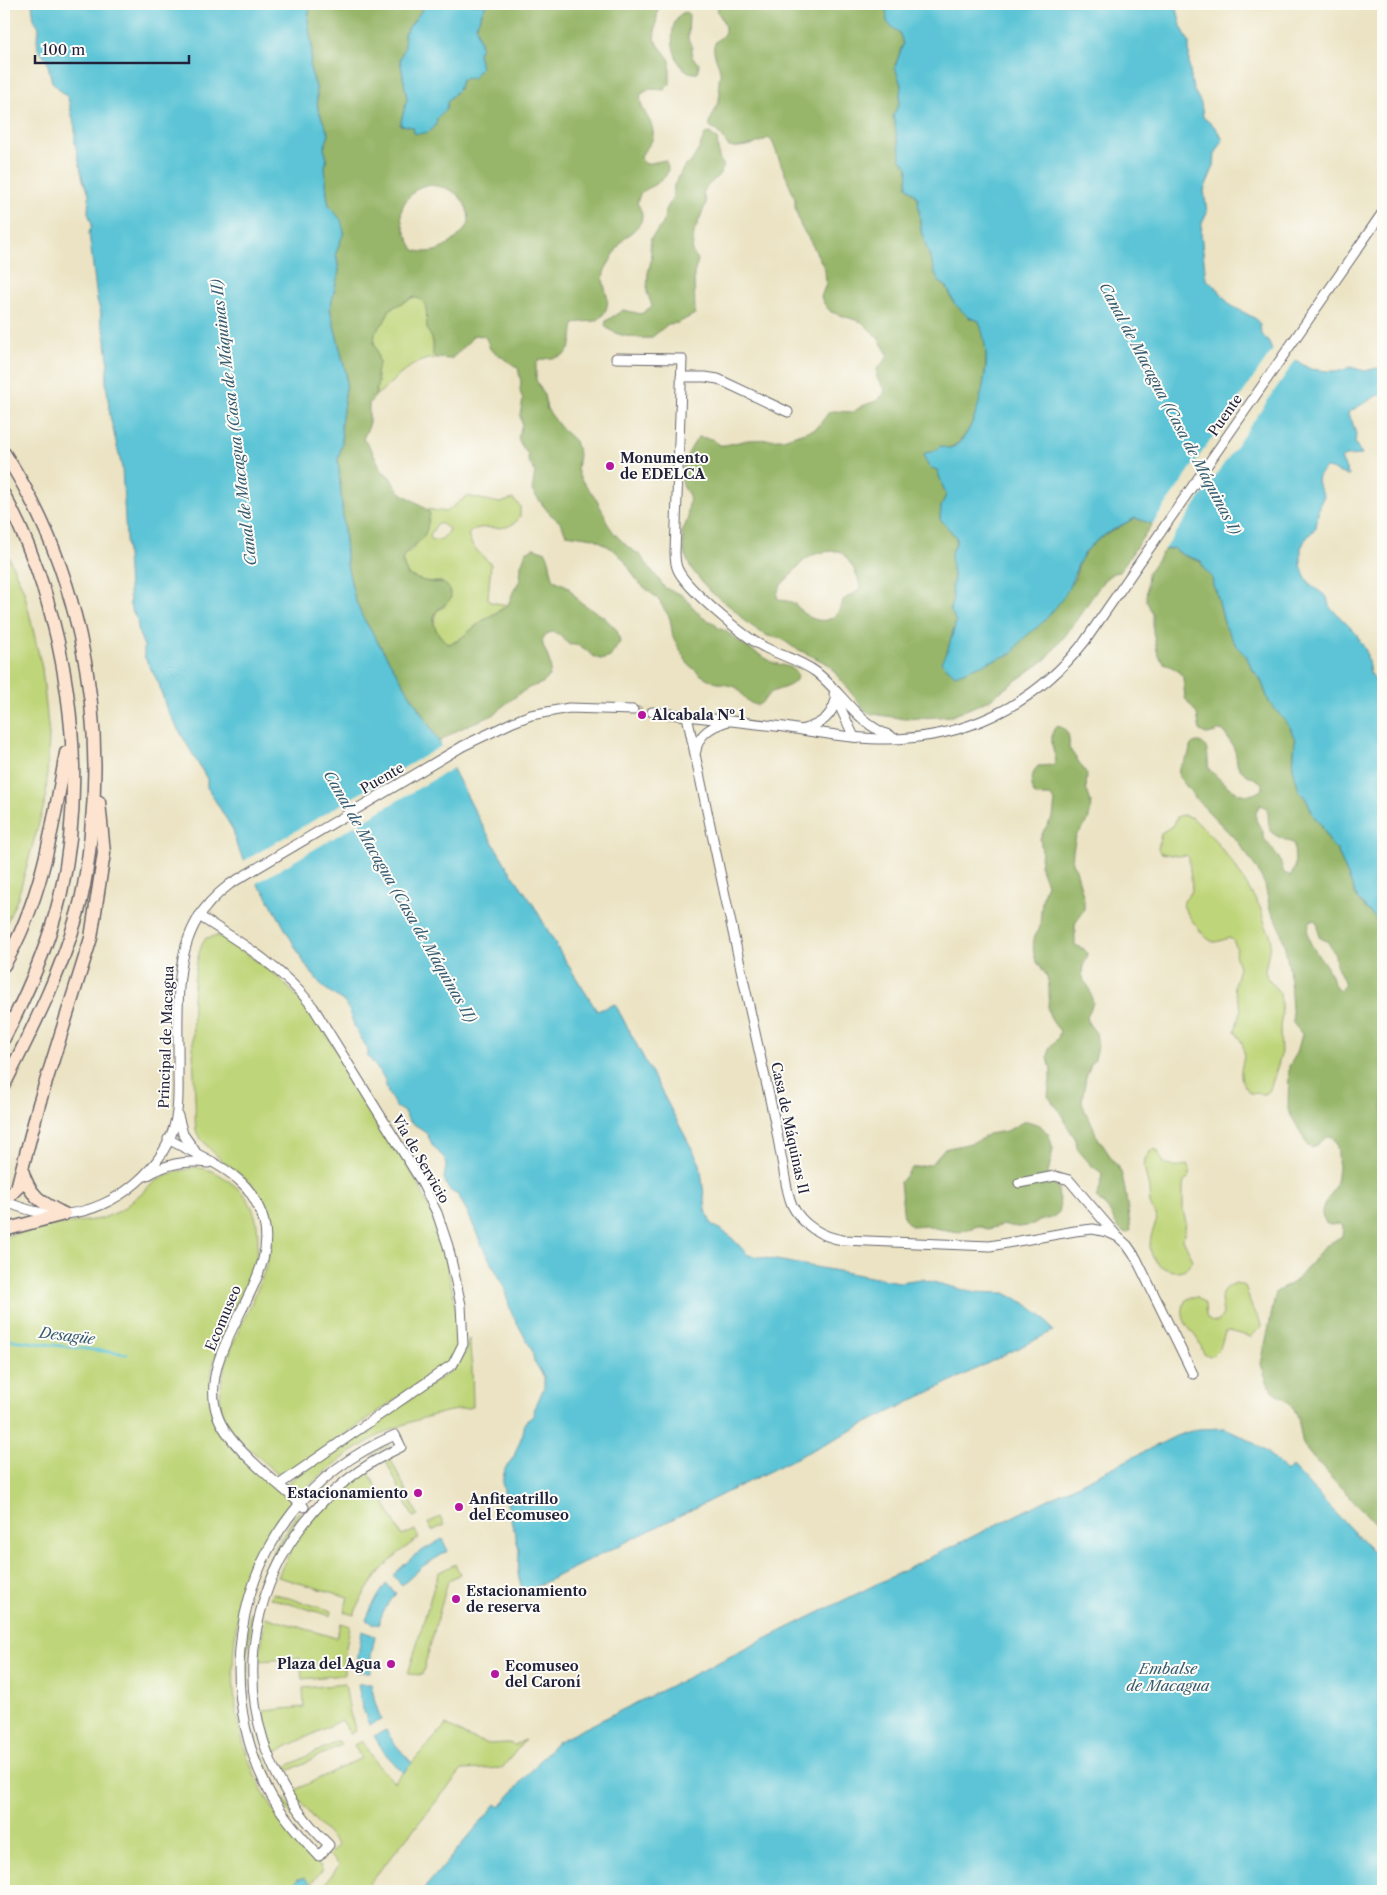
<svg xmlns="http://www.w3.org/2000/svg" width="1387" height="1895" font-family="'Libre Caslon Text',serif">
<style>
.green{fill:#bfd579;stroke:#707c5a;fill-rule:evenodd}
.forest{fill:#97b669;stroke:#5c6c52;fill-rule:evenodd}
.water{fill:#5bc4d6;stroke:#3e7388}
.pier{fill:#ebe3c3}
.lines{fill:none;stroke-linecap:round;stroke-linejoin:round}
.stream{stroke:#5bc4d6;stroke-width:3}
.minor-tunnel{stroke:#c3bca8;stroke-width:9;stroke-dasharray:9 4.5;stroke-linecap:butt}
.minor-casing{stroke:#68666b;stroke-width:11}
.secondary-casing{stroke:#68666b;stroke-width:15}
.minor{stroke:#fff;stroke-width:9}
.secondary{stroke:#fde4d1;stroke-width:12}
.poi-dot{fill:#b5179e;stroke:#fdfcf7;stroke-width:2}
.labels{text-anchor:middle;stroke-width:4;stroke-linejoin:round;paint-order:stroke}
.street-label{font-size:14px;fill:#22223b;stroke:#fdfcf7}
.poi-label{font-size:14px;font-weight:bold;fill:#22223b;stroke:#fdfcf7;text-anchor:start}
.water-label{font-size:15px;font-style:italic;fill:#365b71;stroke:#fdfcf7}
</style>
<rect width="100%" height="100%" fill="#fdfcf7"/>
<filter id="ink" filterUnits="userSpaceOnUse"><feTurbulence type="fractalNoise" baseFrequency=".02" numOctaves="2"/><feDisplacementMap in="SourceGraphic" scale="10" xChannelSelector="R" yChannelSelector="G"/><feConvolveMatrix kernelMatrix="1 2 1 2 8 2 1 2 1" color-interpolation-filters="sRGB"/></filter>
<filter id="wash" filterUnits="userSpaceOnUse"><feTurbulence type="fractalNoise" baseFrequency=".0096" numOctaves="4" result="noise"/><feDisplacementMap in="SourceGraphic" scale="20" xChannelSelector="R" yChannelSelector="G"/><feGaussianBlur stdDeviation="1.12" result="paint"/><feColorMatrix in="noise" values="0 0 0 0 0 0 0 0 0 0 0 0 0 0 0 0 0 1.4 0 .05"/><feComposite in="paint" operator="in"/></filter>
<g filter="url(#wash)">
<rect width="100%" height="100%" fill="#ebe3c3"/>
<g class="green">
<path d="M414 297C431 301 425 315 427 328 427 331 431 335 432 339 434 343 433 349 433 355L436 358C410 359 395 382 375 396L378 382 376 373 379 364 377 351 374 343 375 333 384 322 390 309Z"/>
<path d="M467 496 500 503 513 499 520 506V516C508 539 478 518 468 535L473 547 491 564 488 598 490 602 508 605C499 611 489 616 481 622 469 630 462 641 448 644 438 634 430 626 437 611L445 606 442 582 422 581 408 575C396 549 406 560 417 543 422 535 426 523 430 514L427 509 446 512ZM437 524H442L449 529C446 537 439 543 431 539L430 535Z"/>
<polygon points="4,547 24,591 42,668 49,735 46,798 18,897 4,928"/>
<path d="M1182 815 1193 818 1214 839 1235 866 1260 907 1266 927 1270 933 1271 940 1265 971 1267 978 1280 993 1282 1014 1280 1027 1281 1055 1270 1090 1264 1094 1250 1093C1232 1072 1247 1067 1243 1046 1242 1041 1238 1036 1235 1031L1241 1008 1234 987 1239 967 1235 954 1237 949 1233 940 1229 938C1225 939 1218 942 1214 942 1205 941 1186 913 1183 905L1185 899 1192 891C1192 879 1189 870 1189 858L1186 855 1178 856 1161 853 1158 849 1161 833 1174 825 1177 817Z"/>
<path d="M218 936 225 938 278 977 311 1011 333 1045 415 1178C437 1220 450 1267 456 1315 458 1326 461 1338 457 1349 455 1355 450 1360 445 1365L284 1477C272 1472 262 1459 252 1451 241 1441 225 1427 222 1412 209 1353 276 1288 272 1224 270 1184 225 1170 204 1142 202 1140 198 1136 197 1133 194 1126 196 1108 195 1099 194 1065 186 963 206 938Z"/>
<path d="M1152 1149 1157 1150C1160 1154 1160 1158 1163 1161 1168 1169 1179 1166 1187 1165L1190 1171V1176L1184 1182 1183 1187V1210L1186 1223 1183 1239 1193 1260C1184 1280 1155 1270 1151 1252 1148 1241 1153 1230 1157 1220L1150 1204 1149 1189 1144 1166 1145 1159Z"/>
<path d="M195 1167C214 1170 220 1174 235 1186 257 1203 261 1231 256 1258 254 1267 249 1277 245 1286 228 1325 202 1369 212 1413 221 1448 267 1479 293 1502 222 1585 214 1711 270 1804 284 1828 304 1849 323 1869L312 1882 313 1888 311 1891H4V1237L40 1227 101 1219 120 1211 156 1181 170 1174Z"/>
<path d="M1236 1283 1245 1286C1248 1293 1249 1299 1251 1305 1253 1313 1260 1315 1261 1327L1251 1337 1230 1331 1225 1332 1220 1348 1212 1356 1205 1355C1202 1351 1202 1348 1200 1344 1192 1328 1177 1322 1185 1301L1191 1297H1198L1205 1304C1206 1313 1204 1323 1218 1322L1223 1314C1221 1298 1217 1289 1236 1283Z"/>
<path d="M469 1339 472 1367 473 1407C400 1418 353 1444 300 1494L290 1485V1481L296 1476 454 1369 465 1354Z"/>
<path d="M388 1443 390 1445C360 1460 335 1478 312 1501L310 1499C333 1475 359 1458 388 1443Z"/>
<polygon points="390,1458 418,1515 413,1517 386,1461"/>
<path d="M368 1471 402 1536 415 1530 419 1538C390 1557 367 1582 354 1615L344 1612 348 1597 278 1577C294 1536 331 1493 368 1471Z"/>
<path d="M298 1512 301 1514C281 1540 267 1568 257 1599H254C264 1566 279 1539 298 1512Z"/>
<polygon points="440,1517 444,1525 432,1531 428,1523"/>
<polygon points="455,1564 460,1574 448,1581 422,1675 408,1674 438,1573"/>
<polygon points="272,1593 332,1611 331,1616 270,1598"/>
<polygon points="250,1613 253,1614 247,1654 248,1694 245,1694 244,1654"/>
<polygon points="265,1617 336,1638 341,1623 350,1626 344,1658 344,1675 302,1679 300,1658 259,1661"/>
<polygon points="345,1684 350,1713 356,1731 350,1734 342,1720 274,1753 263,1711 304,1707 303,1688"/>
<polygon points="446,1725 468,1737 489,1744 508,1743 515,1745 525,1740 502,1768 462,1770 363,1891 320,1891 339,1865 329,1855 338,1845 312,1817 293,1791 361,1758 354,1745 362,1741 375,1762 394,1782"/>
<polygon points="339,1741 341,1745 284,1773 281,1769"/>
<polygon points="262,1754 276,1785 273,1787 259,1755"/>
<polygon points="283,1797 299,1820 315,1839 313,1841 296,1822 280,1798"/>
</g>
<g class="forest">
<path d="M310 4H423L422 10 404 34 405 46 400 59 407 99 400 125 436 119 446 109 448 100 458 90 462 79 481 47 476 26 486 4 656 5 658 9 654 39 670 60V84L664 90 650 89 641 94C637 111 658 122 652 140 650 146 643 150 641 157L642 161 646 164 665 160C677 179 649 185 640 194L637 203C650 222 635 228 623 240 618 246 613 256 609 263 593 285 618 296 602 316 596 325 583 319 574 324 572 331 573 337 571 344 566 361 553 356 540 360L536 364V380L544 395 547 409 561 428 575 441 579 455 577 469 579 476 596 499 604 514 607 523 614 533 628 547 640 555 665 588 682 595 703 618 712 622 719 628 727 632 746 647 774 663 793 668 798 676C794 687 781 688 772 692 766 695 763 705 756 705 746 703 742 693 736 687L714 682 701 675 688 664 673 637 670 619 668 615 658 599 638 582 624 560 615 551 594 538 566 534 560 522 549 513 532 491 535 472 528 460V455L520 443 518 438 522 424 520 415 523 400 520 391 521 382 518 368 490 349 487 340 484 336 474 335 465 346 451 359 436 358 433 355C433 349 434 343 432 339 431 335 427 331 427 328 425 315 431 301 414 297L390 309 384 322 375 333 374 343 377 351 379 364 376 373 378 382 375 396 369 404V426L363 439 370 447 383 472C391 475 393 484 398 490 407 499 423 503 430 514 428 520 428 528 425 534 419 545 403 550 402 562L408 575C414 577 419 580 424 581 438 585 449 577 451 598 447 604 440 607 436 612 428 625 440 636 448 644L456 642 482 621 490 617 508 605 513 592 520 580 521 565 526 552 534 548 546 552C551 562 550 571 554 580L567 586 580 602 604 617 617 630 620 642 610 657C596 664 591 652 580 646 577 645 572 645 569 644 562 639 557 628 547 634 532 642 560 662 547 679 543 685 533 685 527 689 520 693 508 702 502 707 500 709 499 711 497 713 488 718 471 723 462 728 454 732 446 737 439 742L362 616 355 599 347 565 338 460 342 442 341 425 346 387V373L330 309 339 271 336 253 344 232 340 220 329 205 327 194 325 166 327 159 324 148 329 135 318 109 316 87 310 68 312 46 308 21ZM428 185C435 186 442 186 448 189 462 194 470 210 469 224 456 241 438 258 414 250 404 231 392 211 412 194 417 188 420 186 428 185Z"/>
<path d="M719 4H886L887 22 900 34 903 44 895 66 901 85 899 104 893 116C896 123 895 130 897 137 899 145 900 149 900 158L908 167 907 186 918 198 921 231 938 281 947 287 954 303 968 317 979 321C981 327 984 334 985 340 989 368 980 428 955 445 948 450 934 451 925 453L937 470 946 495 941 507 940 519 956 537 952 569 954 580 951 587 953 599 950 608 956 621 948 649 1013 653 1019 641 1042 622 1074 580 1080 560 1089 548 1100 538 1135 518 1152 524 1119 572 1113 573 1104 580 1068 632 1046 659 989 700 952 716 905 719 867 713 828 664 793 647 782 639 768 636 759 631 743 620 737 612 711 592 701 581 690 567 684 552 682 532 688 519C686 511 691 503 689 495 687 492 684 489 683 485 678 468 689 451 698 437L712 439 720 445H725L748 440 783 439 817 428 829 412 833 411 853 412 862 406 876 401 884 394 885 390 877 378V369L887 358 888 354 878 338 862 322 831 312 825 305 821 297 826 284 825 269 809 239 801 227 795 208V199L772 141 768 138C759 144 738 149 729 147L721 135 710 126 709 122C714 115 719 102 720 93 720 90 718 86 719 82 719 78 721 74 720 70 719 64 715 58 714 51 711 33 738 42 717 11ZM839 551C847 555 863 581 859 589 856 594 847 597 843 600 839 620 823 626 806 615 801 613 799 607 795 604 789 599 782 603 777 597 778 587 782 584 789 577 806 557 812 551 839 551Z"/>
<path d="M685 12 689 14 688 39 692 47V57L699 64 698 73C671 77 663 18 685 12Z"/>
<path d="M710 133 717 139 719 158 724 166C718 181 709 180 703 193L706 202 705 206 694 232 692 252 698 260 694 274 695 314 678 323 668 324 651 338C639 339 613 336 605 326L606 321 623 310 641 314 652 306 647 292 648 273 652 257 650 248 651 238 663 224 666 210 672 199 674 185 684 167 691 162 699 149 705 134Z"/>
<path d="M1173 548 1183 555 1201 562 1204 569 1212 577 1213 586 1216 591 1225 626 1237 647 1246 656 1253 670 1261 680 1269 702 1290 727 1295 740 1293 768 1299 790 1308 802 1313 815 1322 826 1330 843 1337 850 1358 900 1379 922 1383 935V1532L1314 1459 1303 1446 1298 1417 1294 1409 1284 1398 1272 1390 1267 1382 1261 1364 1276 1292 1297 1280 1324 1247 1342 1236 1343 1226 1339 1224 1330 1225 1326 1223 1322 1215C1322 1203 1331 1197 1335 1186 1338 1174 1342 1144 1331 1136 1324 1137 1319 1145 1312 1148L1308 1146 1288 1110 1289 1066 1297 1053 1302 1034 1293 1023 1289 968 1284 943 1279 925 1270 909 1265 885 1257 869 1238 842 1197 800 1179 777C1177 766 1183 765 1188 756 1190 753 1189 748 1191 745 1193 743 1195 742 1198 742 1210 743 1207 760 1209 769 1223 782 1243 807 1263 788L1262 783C1256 778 1247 776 1242 771 1234 764 1238 756 1234 749 1232 742 1226 738 1224 731L1219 730 1215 733 1206 734 1200 731 1197 714 1185 698 1183 677 1177 670 1164 663 1158 655 1153 632V614L1146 600 1148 573 1164 550ZM1260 805C1272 808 1266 820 1270 829 1274 838 1287 839 1294 844L1295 867 1291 876 1284 873 1279 858 1263 837V830C1255 822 1253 815 1260 805ZM1311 920H1315L1318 925 1319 937 1328 942 1335 954 1336 964 1345 984 1340 990C1333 986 1333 980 1330 973 1323 956 1299 941 1311 920Z"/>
<path d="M1057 726C1069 728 1070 738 1069 748L1087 774 1086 788 1091 802 1090 814 1087 823 1076 836 1073 851 1072 863 1076 869 1084 899V909L1075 924V945L1084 949 1088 955 1083 966 1082 973 1084 981 1089 987 1093 1003 1087 1017 1089 1024 1096 1033 1098 1046 1095 1059 1091 1064 1086 1077 1082 1101 1085 1111 1093 1126 1096 1135 1121 1172 1124 1184 1131 1230 1127 1233C1115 1231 1114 1217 1108 1209 1105 1204 1099 1202 1096 1197L1100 1188 1102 1173 1092 1166 1078 1150 1075 1138 1066 1124 1064 1117 1048 1096 1051 1071 1048 1057 1049 1048 1058 1038 1060 1031C1039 1008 1053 1005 1048 981 1047 972 1038 967 1035 958 1033 953 1033 944 1034 939 1035 934 1040 931 1040 925 1041 911 1041 897 1047 884L1040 866 1042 851 1040 839 1044 830 1053 817 1055 801 1050 796H1038L1034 794C1030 785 1031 773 1038 766L1053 765 1056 761 1052 745V734L1055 727Z"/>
<polygon points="1027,1121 1040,1125 1049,1135 1053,1149 1048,1173 1050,1178 1058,1188 1060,1208 1059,1212 1052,1218 1042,1220 1028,1226 1018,1227 1003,1225 988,1229 978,1226 959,1232 934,1228 926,1225 911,1226 904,1219 900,1182 912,1168 931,1164 944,1149 967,1144 980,1140 988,1134 1007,1131 1023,1122"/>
</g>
<g class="water">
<polygon points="32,4 310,4 308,21 312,46 310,68 316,87 318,109 329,135 324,148 327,159 325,166 327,194 329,205 341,220 344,232 336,253 339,271 330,309 346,373 346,387 341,425 342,442 338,460 347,565 355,599 362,616 439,742 481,823 508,868 533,904 560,952 597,1011 615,1004 700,1164 706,1210 711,1224 729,1235 748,1255 899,1282 921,1279 972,1292 1005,1293 1027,1304 1042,1316 1053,1331 523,1593 518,1574 519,1550 502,1483 505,1469 514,1456 523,1433 525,1422 533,1416 535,1408 544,1387 544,1377 534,1361 532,1350 511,1312 503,1284 482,1246 468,1213 458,1195 449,1190 447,1186 444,1178 446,1167 445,1159 433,1146 426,1132 409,1121 404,1112 396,1107 388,1093 384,1078 368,1056 368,1050 355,1028 348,1008 344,1002 323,987 306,966 265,893 260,888 237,847 233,830 207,787 207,779 166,708 159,684 144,656 144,646 139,634 137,620 130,606 122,468 110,416 106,381 108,360 105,334 100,319 101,314 97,299 89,233 92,225 88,212 89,193 83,180 75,143 75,128 68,98 52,82 47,61 38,49 37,39 39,27 34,19"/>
<path d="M423 4H486L476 26 481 47 478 52 481 68 473 78 462 79 458 90 448 100 446 109 437 118C437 131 425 135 414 133L413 127 400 125 407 99 400 59 405 46 404 34 422 10Z"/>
<path d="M886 4H1176L1181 26 1189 42V66L1193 89 1201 103 1203 117 1216 128 1223 140 1215 154 1214 166 1204 190 1207 213 1202 223 1201 233 1206 279 1217 288 1230 305 1256 319 1260 325 1261 333 1269 343 1273 353 1281 360 1297 361 1310 369 1327 371H1341L1350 367 1365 371 1377 368 1383 370V395H1378L1349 412 1348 415 1352 421 1356 434 1355 443 1362 455 1345 456 1341 459 1349 475C1340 475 1334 468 1325 468 1313 480 1317 482 1324 496L1319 506 1316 527 1305 540 1301 548V565L1305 576 1311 585 1327 597 1329 606 1355 632 1366 651 1370 672 1383 692V935L1379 922 1358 900 1337 850 1330 843 1322 826 1313 815 1308 802 1299 790 1293 768 1295 740 1290 727 1269 702 1261 680 1253 670 1246 656 1237 647 1225 626 1216 591 1213 586 1212 577 1204 569 1201 561 1183 555 1173 548 1164 550 1155 525 1135 518C1115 529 1090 540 1080 561 1073 574 1072 586 1062 599 1056 607 1049 616 1042 623 1029 635 1021 637 1013 653L955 675 941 662 948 649 956 622 950 609 953 599 951 587 954 580 952 569 951 552 956 544V537L940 519 941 507 946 495 937 470 929 467 924 457 925 453 935 451 940 446C945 448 951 449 955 446 975 432 983 390 986 367 987 351 984 336 979 321L968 317 954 303 947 287 938 281 921 231 918 198 907 186 908 167 900 158C900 149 899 145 897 137 895 130 896 123 893 116L899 104 901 85 895 67 903 44 900 34 887 22Z"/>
<path d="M1225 1428C1253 1440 1266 1450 1287 1472L1292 1467 1383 1563V1891H422L496 1804 500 1807 555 1743 1176 1436 1197 1429Z"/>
<polygon points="442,1539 448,1551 423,1566 402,1585 393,1575 415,1555"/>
<polygon points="386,1584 396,1593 383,1612 378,1625 366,1620 372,1606"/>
<polygon points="362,1631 375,1636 371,1656 370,1672 357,1672 358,1655"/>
<polygon points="358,1684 371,1684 375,1702 381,1720 369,1725 362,1706"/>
<polygon points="386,1730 394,1743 412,1763 403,1773 384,1752 374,1736"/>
<polygon points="305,1878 311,1884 310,1891 295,1891 293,1886 298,1879"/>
</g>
<g class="pier">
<polygon points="1274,348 1282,358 1297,358 1163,552 1159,548 1153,527 1151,526"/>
<polygon points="443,745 455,767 255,884 242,862"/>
</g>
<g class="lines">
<polyline class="stream" points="4,1339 127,1354"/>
</g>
</g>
<g filter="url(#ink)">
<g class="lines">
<polyline class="minor-tunnel" points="633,710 652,712"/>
<g class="minor-casing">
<g id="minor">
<path d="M616 358 682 359 675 552C675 558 675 564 678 570 687 589 744 637 764 647 781 656 800 660 816 672 842 692 858 725 891 736"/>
<polyline points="681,377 705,377 718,379 788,412"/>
<polyline points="834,694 854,737"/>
<path d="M652 712C696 717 740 722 784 727 815 732 846 738 878 739 962 741 1033 707 1085 641L1383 212"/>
<path d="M687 716C713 840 739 963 767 1086 773 1111 778 1136 782 1161 785 1175 786 1191 792 1205 802 1225 822 1237 843 1240L990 1246 1075 1231 1093 1229 1107 1232 1118 1237 1127 1245 1136 1258 1193 1374"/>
<path d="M804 729C822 724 832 716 836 699"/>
<path d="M696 751C698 733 713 726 728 721"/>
<path d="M199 916C240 942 283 968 313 1007L421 1181 437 1213 448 1246 461 1305 463 1344 453 1364 280 1484"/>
<polyline points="178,1116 183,1134 195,1151"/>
<path d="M168 1139C193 1153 223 1164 243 1184 250 1190 254 1198 258 1206 294 1274 194 1342 217 1414 227 1446 279 1484 304 1507"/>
<path d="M146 1176C165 1164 186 1160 208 1163"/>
<polyline points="1019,1183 1055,1176 1069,1180 1116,1235"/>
<path d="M4 1201C23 1209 45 1216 66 1214 115 1210 167 1167 176 1118 179 1103 178 1087 178 1073 179 1025 172 962 197 920 205 905 217 894 230 884L463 746 513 722 531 715 569 708 633 710"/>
<path d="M395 1435 401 1447C242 1520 200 1722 329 1845L319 1856C302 1838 285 1819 272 1797 222 1709 229 1592 293 1512 319 1478 356 1452 395 1435Z"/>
</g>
</g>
<g class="secondary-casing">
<g id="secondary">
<path d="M4 453C76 563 105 702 91 833 89 855 86 878 81 900 65 965 34 1026 4 1085"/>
<path d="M4 495C67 612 90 768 60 897 48 947 27 994 4 1038"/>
<path d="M4 965C42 900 53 826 66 753"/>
<path d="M22 1170C29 1196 42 1203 64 1214"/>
<polyline points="4,1198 10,1195 17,1188 39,1104 91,938 104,853 99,802"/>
<polyline points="4,1230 64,1214"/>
</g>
</g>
<use href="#minor" class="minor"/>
<use href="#secondary" class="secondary"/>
</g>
</g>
<g class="poi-dot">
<circle cx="610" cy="466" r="5"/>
<circle cx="642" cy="715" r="5"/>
<circle cx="418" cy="1493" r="5"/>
<circle cx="459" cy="1507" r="5"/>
<circle cx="456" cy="1599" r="5"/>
<circle cx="391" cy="1664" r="5"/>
<circle cx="495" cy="1674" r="5"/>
</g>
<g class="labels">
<g class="street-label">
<text transform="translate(1225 415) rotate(-55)" y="5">Puente</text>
<text transform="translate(382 778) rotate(-30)" y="5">Puente</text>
<text transform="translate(166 1037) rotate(-88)" y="5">Principal de Macagua</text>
<text transform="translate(790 1128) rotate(78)" y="5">Casa de Máquinas II</text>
<text transform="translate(421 1159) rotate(60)" y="5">Vía de Servicio</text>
<text transform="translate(223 1318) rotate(-67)" y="5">Ecomuseo</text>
</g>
<g class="poi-label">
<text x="620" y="463">Monumento<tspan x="620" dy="16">de EDELCA</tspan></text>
<text x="652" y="720">Alcabala Nº 1</text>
<text x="408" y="1498" text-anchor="end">Estacionamiento</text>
<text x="469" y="1504">Anfiteatrillo<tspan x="469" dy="16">del Ecomuseo</tspan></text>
<text x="466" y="1596">Estacionamiento<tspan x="466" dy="16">de reserva</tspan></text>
<text x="381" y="1669" text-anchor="end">Plaza del Agua</text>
<text x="505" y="1671">Ecomuseo<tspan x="505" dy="16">del Caroní</tspan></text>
</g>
<g class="water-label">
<text transform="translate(1170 409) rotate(62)" y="5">Canal de Macagua (Casa de Máquinas I)</text>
<text transform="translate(234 422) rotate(-97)" y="5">Canal de Macagua (Casa de Máquinas II)</text>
<text transform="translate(400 897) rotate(60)" y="5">Canal de Macagua (Casa de Máquinas II)</text>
<text transform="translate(67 1336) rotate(7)" y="5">Desagüe</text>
<text x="1168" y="1674">Embalse<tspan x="1168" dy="17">de Macagua</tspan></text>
</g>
</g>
<rect width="1387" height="1895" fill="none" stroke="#fdfcf7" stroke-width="20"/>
<path d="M35 55v8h154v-8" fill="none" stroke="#22223b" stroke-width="2.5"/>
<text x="42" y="55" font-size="15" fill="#22223b" stroke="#fdfcf7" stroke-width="4" paint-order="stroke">100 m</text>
</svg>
